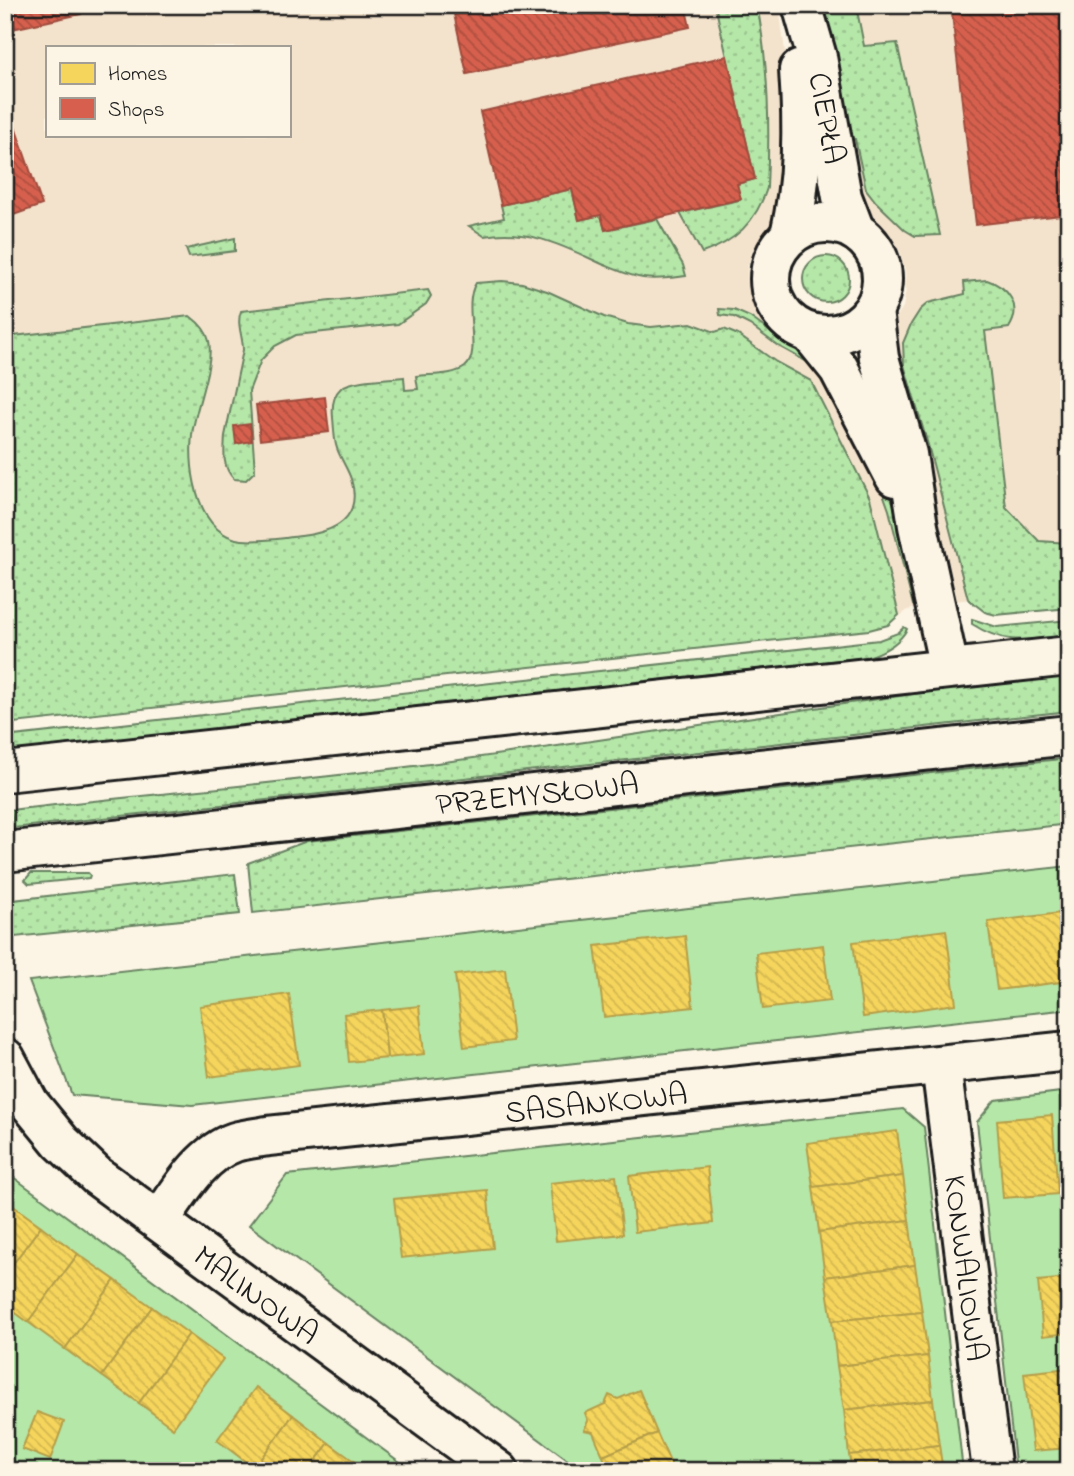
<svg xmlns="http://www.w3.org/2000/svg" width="1074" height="1476" font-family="'Indie Flower',sans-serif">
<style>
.built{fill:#f4e3cc;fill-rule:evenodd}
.grass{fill:url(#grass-dots);stroke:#688262;stroke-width:2}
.garden{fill:#b5e7a8;stroke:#688262;stroke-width:2}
.homes{fill:url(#homes-back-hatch);stroke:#b59e49;stroke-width:2}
.shops{fill:url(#shops-back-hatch);stroke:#9e4c3e;stroke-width:2}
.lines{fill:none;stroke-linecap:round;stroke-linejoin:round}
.street-casing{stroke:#1c1c1c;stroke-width:44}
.secondary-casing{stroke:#1c1c1c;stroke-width:44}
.street{stroke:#fcf5e5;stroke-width:38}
.secondary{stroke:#fcf5e5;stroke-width:38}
.labels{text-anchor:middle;stroke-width:7;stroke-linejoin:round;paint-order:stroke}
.street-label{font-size:32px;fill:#1c1c1c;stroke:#fcf5e5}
</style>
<defs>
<pattern id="grass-dots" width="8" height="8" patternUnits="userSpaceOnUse" patternTransform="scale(1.75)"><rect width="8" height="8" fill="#b5e7a8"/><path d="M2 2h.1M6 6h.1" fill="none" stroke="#9bc690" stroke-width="1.8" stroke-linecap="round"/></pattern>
<pattern id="homes-back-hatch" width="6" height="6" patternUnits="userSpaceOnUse" patternTransform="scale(1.75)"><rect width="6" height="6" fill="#f6d55c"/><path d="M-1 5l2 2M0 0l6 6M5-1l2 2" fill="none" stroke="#d2b64f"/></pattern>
<pattern id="shops-back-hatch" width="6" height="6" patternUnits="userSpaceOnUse" patternTransform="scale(1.75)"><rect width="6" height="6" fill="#d6604d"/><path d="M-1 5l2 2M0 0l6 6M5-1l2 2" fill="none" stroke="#ad4e3f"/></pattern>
</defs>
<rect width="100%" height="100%" fill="#fcf5e5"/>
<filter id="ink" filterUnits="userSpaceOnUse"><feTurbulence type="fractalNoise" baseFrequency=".0143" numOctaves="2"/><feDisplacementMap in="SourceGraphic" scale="14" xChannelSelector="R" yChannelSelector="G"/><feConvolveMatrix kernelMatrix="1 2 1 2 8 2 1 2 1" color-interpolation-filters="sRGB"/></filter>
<g filter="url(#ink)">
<g class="built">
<path d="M5 5H779L790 91 777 217 752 251 747 269 748 288 754 308 763 326 781 340 812 358 887 486 918 608 908 610 888 625 869 630 5 724ZM47 47H289V135H47Z"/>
<polygon points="818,5 1069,5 1069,587 955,601 889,340 894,321 903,307 906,289 905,270 900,252 892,237 860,206"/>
</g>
<g class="grass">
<path d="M715 5H757C769 66 770 126 767 188 756 222 735 242 702 253L680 213 740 200 737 184 755 179Z"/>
<polygon points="824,5 856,5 864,46 897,43 940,235 915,236 905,230 876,202 866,189 855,139 842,140 823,21"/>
<path d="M572 189 579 220 601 215 605 230 657 219 683 265 686 276C672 278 656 280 643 278 629 276 615 269 602 264 563 246 529 228 484 236L469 226 504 218 501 205Z"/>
<polygon points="235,238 235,251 189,257 186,249"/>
<circle cx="826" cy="279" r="23"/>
<path d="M987 280C1008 287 1023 306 1009 328L985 331 1006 507 1039 541 1069 543V608L996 615 985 612 968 599 928 445 904 365 903 343 911 324 920 310 928 303 965 294 964 282Z"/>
<path d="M502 281 522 283 547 291 604 317 628 324 651 327 691 323 715 332 724 329 738 335 776 362 811 381 870 498 899 615 888 625 869 630 5 724V337L190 316C198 322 207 331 209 341 214 366 195 408 192 435 188 471 198 535 242 540 262 542 282 538 301 536 334 532 363 519 351 479 347 467 339 457 336 445 334 437 334 427 333 418 332 408 332 396 341 388 352 379 389 379 404 377L405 390 418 389 416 376C430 374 453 376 465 367 483 353 461 305 476 283Z"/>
<path d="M428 290 431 296 426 304 398 324 296 335 275 346 261 360 249 391 255 471 246 480 234 479C222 467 224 452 225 436L243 350C243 336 236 324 241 311Z"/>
<polygon points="719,309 734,310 750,317 781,340 825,366 832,376 887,486 897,514 918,604 913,605 889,510 880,485 831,385 813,365 778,346 750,325 734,317 720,315"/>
<path d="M972 619 997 627 1069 620V635C1029 639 1008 647 972 624Z"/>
<path d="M904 627 907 629C899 644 883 652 868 657L5 752V737L879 640 898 633Z"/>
<path d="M1069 675V711L13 828 11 810C153 794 295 782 437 763 648 735 857 698 1069 675Z"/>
<polygon points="1069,758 1069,824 253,913 248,863 307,841"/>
<polygon points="31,873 88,873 90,875 89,878 29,884 25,880"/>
<polygon points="235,874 240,914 5,938 5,901"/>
</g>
<g class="garden">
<polygon points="1069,866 1069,1009 192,1105 72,1095 29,981"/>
<polygon points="1069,1091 1069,1471 1016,1471 977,1122 995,1100"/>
<polygon points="903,1109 924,1127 963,1471 579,1471 577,1467 249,1225 287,1175"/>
<polygon points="5,1171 412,1471 5,1471"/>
</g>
<g class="homes">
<polygon points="1069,912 1069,981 997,990 988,922"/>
<polygon points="946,930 956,1004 863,1017 853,942"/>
<polygon points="685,936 693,1007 604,1017 595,946"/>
<polygon points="823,945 830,1001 763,1009 756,953"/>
<polygon points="505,969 513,1041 464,1047 455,975"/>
<polygon points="289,994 299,1065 209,1077 200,1006"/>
<polygon points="419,1006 424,1054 387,1058 382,1010"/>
<polygon points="382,1010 387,1058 349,1062 344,1014"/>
<polygon points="1052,1115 1058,1194 1003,1198 997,1120"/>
<polygon points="897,1131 903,1176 813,1187 807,1143"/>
<polygon points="707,1167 713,1223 635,1232 629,1176"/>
<polygon points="616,1176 623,1234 556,1241 550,1183"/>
<polygon points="903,1176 909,1220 819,1232 813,1187"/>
<polygon points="487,1190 493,1248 401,1258 394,1199"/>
<polygon points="5,1200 41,1226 5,1275"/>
<polygon points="909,1220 915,1265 825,1277 819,1232"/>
<polygon points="41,1226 78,1254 28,1322 5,1305 5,1275"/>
<polygon points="78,1254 115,1280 65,1349 28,1322"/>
<polygon points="915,1265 922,1312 832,1321 825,1277"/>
<polygon points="1069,1278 1069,1333 1043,1336 1038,1281"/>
<polygon points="115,1280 152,1307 102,1376 65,1349"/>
<polygon points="152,1307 189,1334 139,1403 102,1376"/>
<polygon points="922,1312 928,1356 837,1366 832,1321"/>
<polygon points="189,1334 223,1359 173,1428 139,1403"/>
<polygon points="928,1356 933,1400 844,1410 837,1366"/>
<polygon points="1069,1368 1069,1448 1033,1451 1024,1373"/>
<polygon points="256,1387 293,1415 254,1468 217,1440"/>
<polygon points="639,1390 657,1433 603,1456 593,1432 584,1430 588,1421 585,1413 605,1404 609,1395 618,1399"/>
<polygon points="933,1400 939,1445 849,1455 844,1410"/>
<polygon points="37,1412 64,1422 50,1460 22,1449"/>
<polygon points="293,1415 329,1443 308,1471 258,1471 254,1468"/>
<polygon points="657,1433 674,1471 609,1471 603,1456"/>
<polygon points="329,1443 366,1470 365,1471 308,1471"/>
<polygon points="939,1445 943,1471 852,1471 849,1455"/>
</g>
<g class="shops">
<polygon points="6,5 79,5 81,14 12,29"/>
<polygon points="452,5 685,5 690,27 467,74"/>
<polygon points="951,5 1069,5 1069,214 976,225"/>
<polygon points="727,56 755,179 737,184 741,199 605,230 601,215 579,220 572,189 501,205 480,112"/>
<polygon points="5,98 42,205 5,218"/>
<polygon points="325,397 329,432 260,440 256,405"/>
<polygon points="250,424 252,441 236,444 234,426"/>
</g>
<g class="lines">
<g class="street-casing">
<g id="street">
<polyline points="802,5 817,57 842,197 855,231"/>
<circle cx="826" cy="279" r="56"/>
<path d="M790 235C803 180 803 127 799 70"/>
<polyline points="873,311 879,358 907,454 918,526 949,668"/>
<polyline points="810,333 839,369 895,477"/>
<polyline points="5,1058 29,1103 61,1142 97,1176 499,1471"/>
<polyline points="941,1065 992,1471"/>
<path d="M159 1221C179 1193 200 1154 235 1142 245 1139 257 1138 268 1136L1069 1051"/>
</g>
</g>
<g class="secondary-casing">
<g id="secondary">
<polyline points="5,772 1069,656"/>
<polyline points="5,852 1069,735"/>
</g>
</g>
<use href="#street" class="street"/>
<use href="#secondary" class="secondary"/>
</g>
</g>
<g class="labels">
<g class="street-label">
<text transform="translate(828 118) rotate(80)" y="11">CIEPŁA</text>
<text transform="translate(537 793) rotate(-6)" y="11">PRZEMYSŁOWA</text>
<text transform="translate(596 1102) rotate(-6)" y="11">SASANKOWA</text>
<text transform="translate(967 1268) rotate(83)" y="11">KONWALIOWA</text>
<text transform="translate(257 1294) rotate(36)" y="11">MALINOWA</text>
</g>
</g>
<rect width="1074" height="1476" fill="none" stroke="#fcf5e5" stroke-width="28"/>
<rect x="14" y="14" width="1046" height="1448" fill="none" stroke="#1c1c1c" stroke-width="2.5" filter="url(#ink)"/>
<rect x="46" y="46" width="245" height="91" fill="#fcf5e5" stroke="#a29e95" stroke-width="2"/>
<rect x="60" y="63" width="35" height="21" fill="#f6d55c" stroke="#a29e95" stroke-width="2"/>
<text x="108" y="80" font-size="21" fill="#1c1c1c">Homes</text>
<rect x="60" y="98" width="35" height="21" fill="#d6604d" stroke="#a29e95" stroke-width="2"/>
<text x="108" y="116" font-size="21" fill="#1c1c1c">Shops</text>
</svg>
